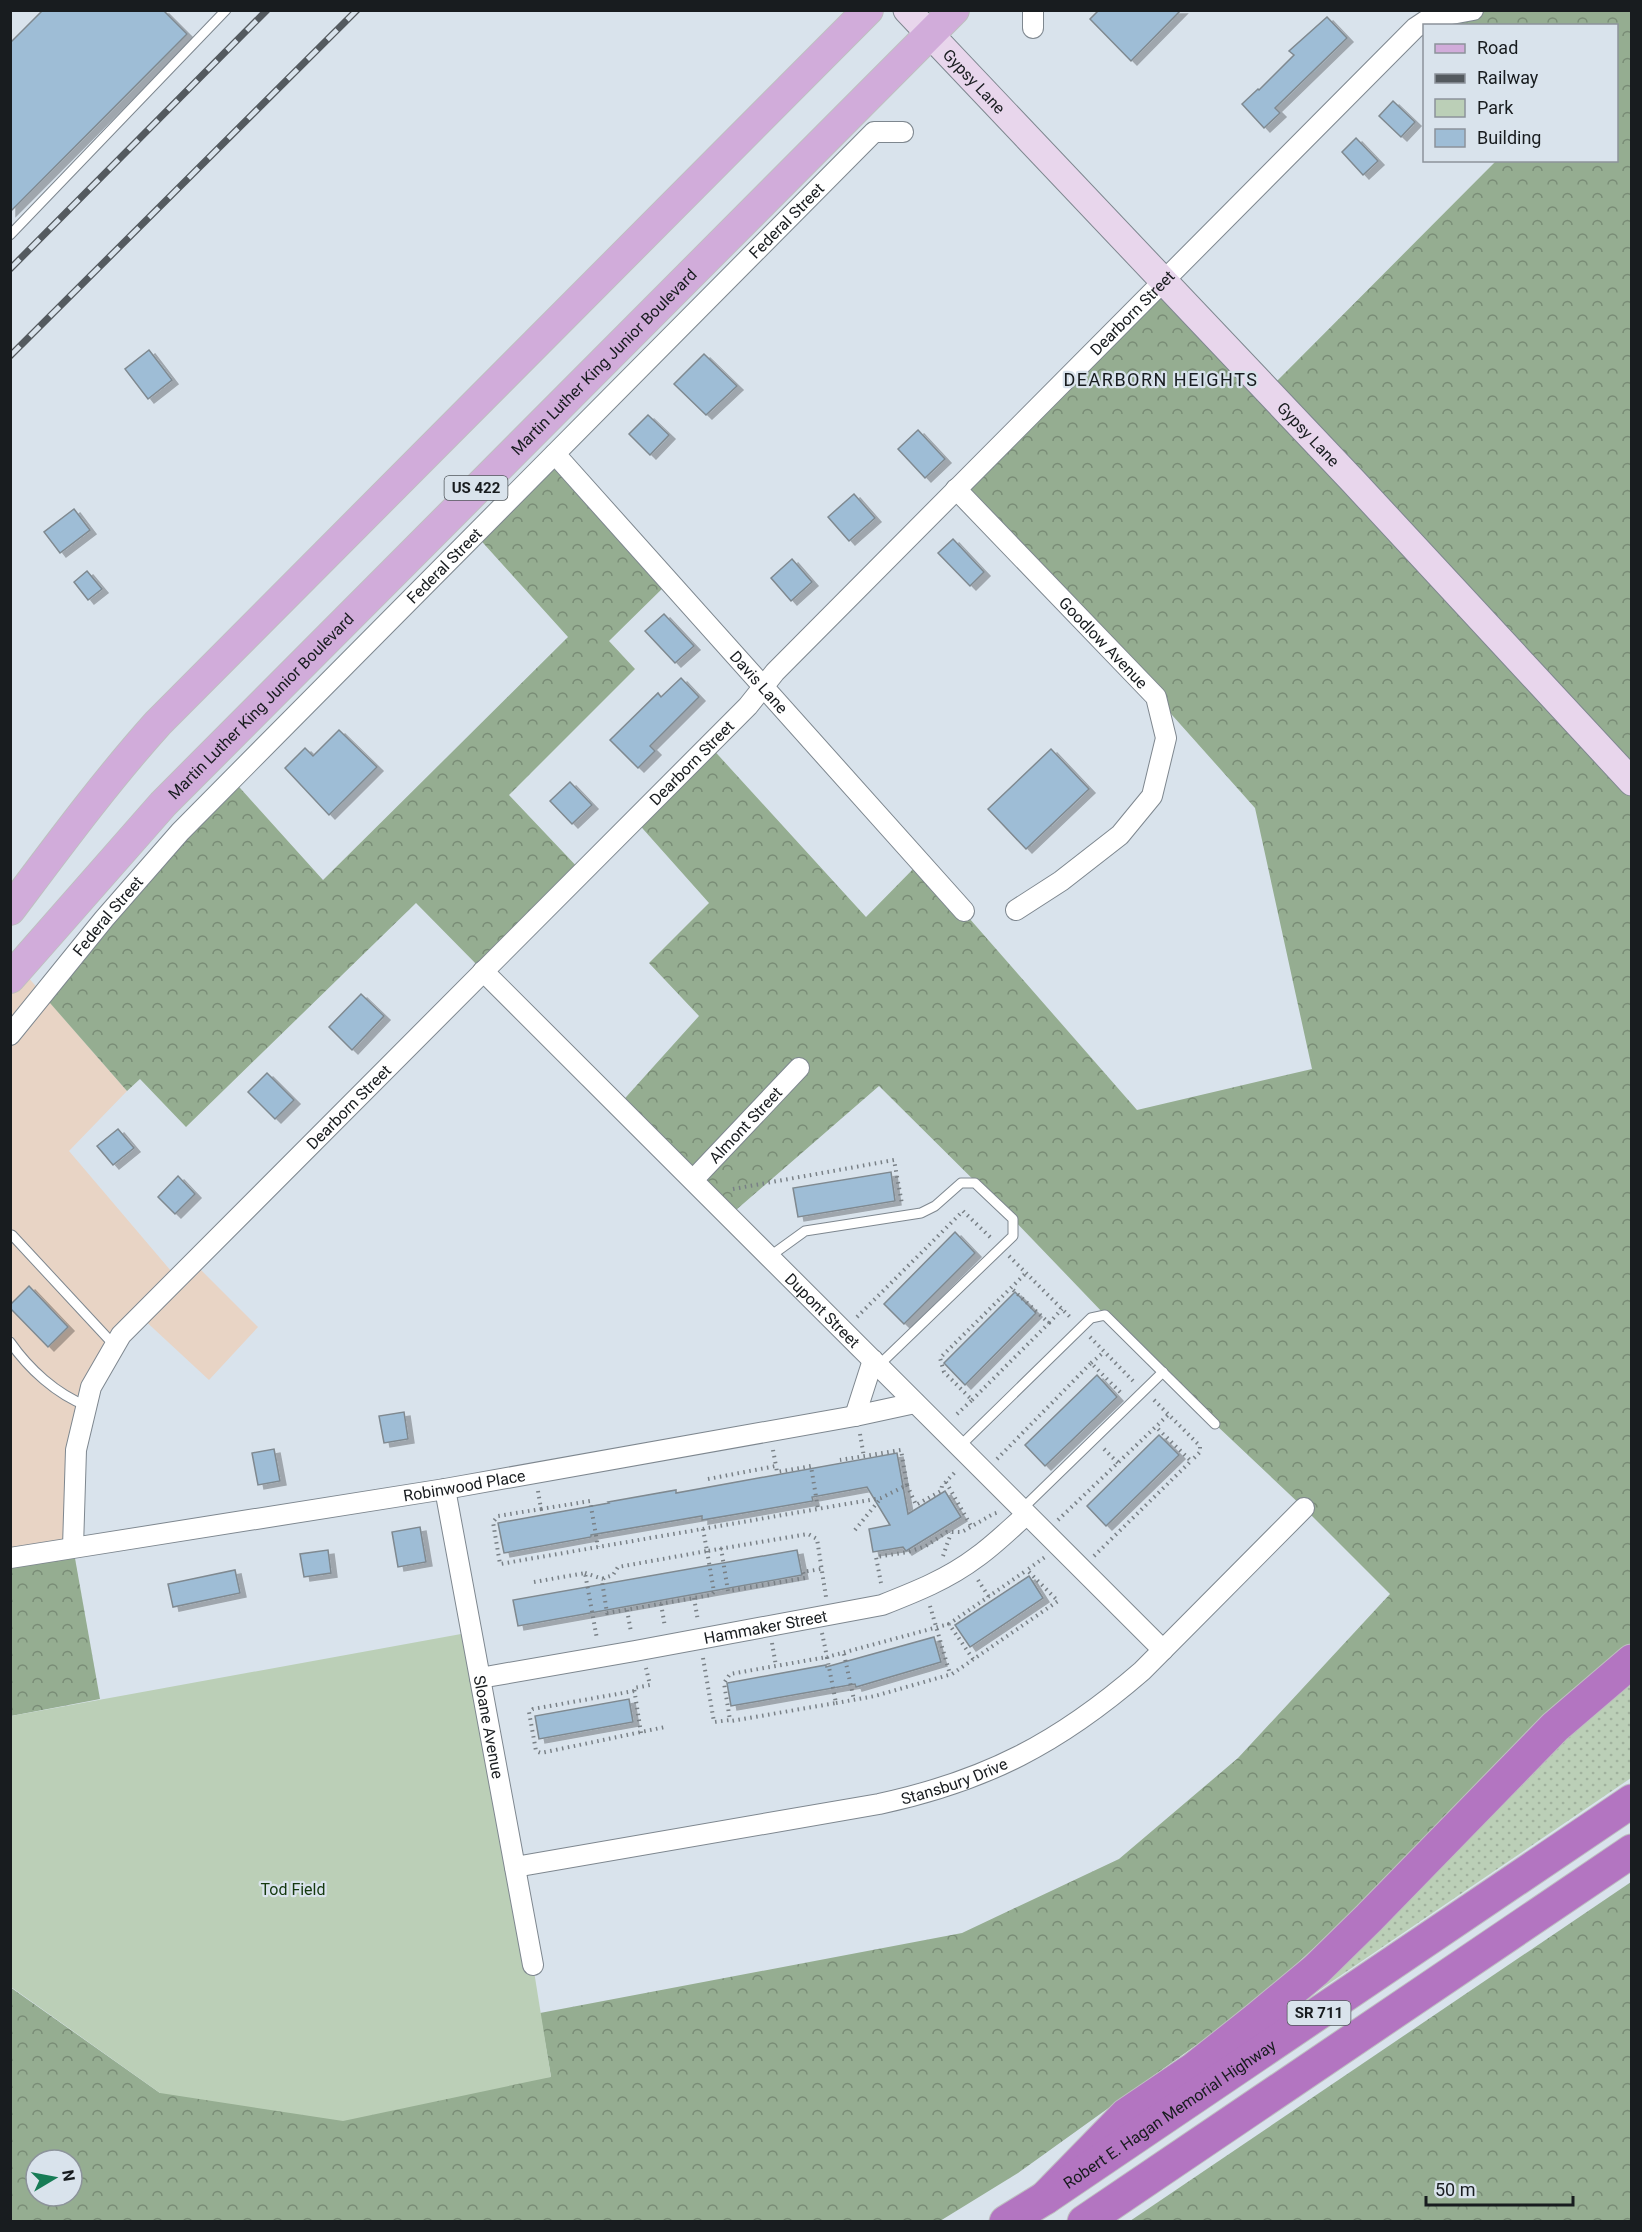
<svg xmlns="http://www.w3.org/2000/svg" width="1642" height="2232" font-family="Roboto,sans-serif">
<style>
.commercial{fill:#e8d4c5}
.grass{fill:url(#grass-dots)}
.forest{fill:url(#forest-crowns);fill-rule:evenodd}
.green{fill:#bbcfb7}
.building{fill:#9ebdd6;stroke:#7f8990;stroke-width:1.5;filter:url(#shadow)}
.lines{fill:none;stroke-linecap:round;stroke-linejoin:round}
.lane-casing{stroke:#7e878f;stroke-width:11}
.street-casing{stroke:#7e878f;stroke-width:22}
.secondary-casing{stroke:#7e878f;stroke-width:29}
.primary-casing{stroke:#bebfc0;stroke-width:32}
.highway-casing{stroke:#bebfc0;stroke-width:35}
.path{stroke:#798086;stroke-width:4;stroke-dasharray:1.5 4.5;stroke-linecap:butt}
.lane{stroke:#fff;stroke-width:9}
.street{stroke:#fff;stroke-width:20}
.secondary{stroke:#e8d6ec;stroke-width:27}
.primary{stroke:#d1acda;stroke-width:30}
.highway{stroke:#b375c1;stroke-width:33}
.rail-casing{stroke:#545a5f;stroke-width:7}
.rail{stroke:#d9e3ec;stroke-width:4.5;stroke-dasharray:14;stroke-linecap:butt}
.labels{text-anchor:middle;stroke-width:4.5;stroke-linejoin:round;paint-order:stroke}
.shield{fill:#d9e3ec;stroke:#52585c;stroke-width:1.5}
.shield-label{font-size:15px;font-weight:bold;fill:#181c1f}
.street-label{font-size:16px;fill:#181c1f;stroke:#d9e3ec}
.park-label{font-size:16px;fill:#14380e;stroke:#d9e3ec}
.neighbourhood-label{font-size:18px;letter-spacing:1.5px;fill:#181c1f;stroke:#d9e3ec}
</style>
<defs>
<pattern id="grass-dots" width="8" height="8" patternUnits="userSpaceOnUse" patternTransform="scale(1.5)"><rect width="8" height="8" fill="#bbcfb7"/><path d="M2 2h.1M6 6h.1" fill="none" stroke="#a0b19d" stroke-width="1.8" stroke-linecap="round"/></pattern>
<pattern id="forest-crowns" width="20" height="18" patternUnits="userSpaceOnUse" patternTransform="scale(1.5)"><rect width="20" height="18" fill="#95ad91"/><path d="M2 6a3 3 0 1 1 6 0M12 15a3 3 0 1 1 6 0" fill="none" stroke="#798c76"/></pattern>
<filter id="shadow"><feDropShadow dx="6" dy="4" stdDeviation="0" flood-color="#0004"/></filter>
</defs>
<rect width="100%" height="100%" fill="#d9e3ec"/>
<polygon class="commercial" points="20,968 127,1091 69,1151 177,1278 193,1262 258,1327 209,1380 140,1316 91,1387 73,1547 11,1558 10,978"/>
<polygon class="grass" points="1631,1674 1631,1778 1309,1997 1306,1991"/>
<g class="forest">
<path d="M1473 10 1631 11V1646L1550 1711 1504 1755 1367 1899 1252 2005 1018 2173 940 2221H11L10 1987 160 2093 551 2077 540 2013 962 1933 1119 1859 1238 1758 1390 1594 1304 1508 1215 1424 1105 1315 1013 1219 879 1086 729 1216 618 1106 699 1016 649 963 709 903 635 820 709 745 866 917 920 862 1137 1110 1312 1069 1255 808 1156 697 956 489 1164 281 1268 390 1496 161 1616 160V26H1437ZM36 2160H72V2196H36Z"/>
<polygon points="555,454 669,582 609,641 635,669 509,795 582,872 483,971 416,903 186,1127 140,1079 127,1091 43,995 232,779 323,880 568,637 475,534"/>
<polygon points="73,1547 100,1699 11,1716 11,1558"/>
<polygon points="1631,1882 1631,2221 1130,2221"/>
</g>
<polygon class="green" points="472,1632 533,1965 551,2077 343,2121 160,2093 11,1987 11,1716"/>
<g class="building">
<polygon points="43,10 163,10 187,34 10,212 10,43"/>
<polygon points="1099,10 1181,10 1131,61 1090,19"/>
<polygon points="1327,17 1347,38 1275,108 1280,113 1264,128 1242,104 1258,89 1259,90 1294,55 1289,51"/>
<polygon points="1393,101 1415,122 1401,137 1379,116"/>
<polygon points="1356,138 1378,161 1363,175 1342,152"/>
<polygon points="149,350 172,380 148,399 125,369"/>
<polygon points="704,354 737,386 706,415 674,384"/>
<polygon points="648,415 669,435 650,455 629,434"/>
<polygon points="918,430 945,459 925,478 898,449"/>
<polygon points="854,494 875,518 849,541 828,517"/>
<polygon points="74,509 90,530 60,553 44,532"/>
<polygon points="953,539 984,572 970,586 938,553"/>
<polygon points="792,559 812,582 791,601 771,578"/>
<polygon points="87,571 102,589 88,600 74,582"/>
<polygon points="664,614 694,646 675,663 645,631"/>
<polygon points="681,678 699,697 650,746 655,751 638,768 610,740 658,693 661,697"/>
<polygon points="339,730 377,767 329,815 285,768 305,748 313,756"/>
<polygon points="1051,749 1089,789 1026,849 988,809"/>
<polygon points="570,782 592,805 572,824 550,801"/>
<polygon points="361,994 384,1016 352,1050 329,1027"/>
<polygon points="267,1073 294,1100 275,1119 248,1092"/>
<polygon points="118,1129 134,1148 113,1165 97,1146"/>
<polygon points="891,1172 895,1201 798,1217 793,1188"/>
<polygon points="178,1176 195,1194 175,1214 158,1197"/>
<polygon points="955,1232 975,1253 904,1324 884,1304"/>
<polygon points="29,1286 68,1327 48,1347 10,1308 10,1305"/>
<polygon points="1015,1292 1036,1313 965,1385 944,1363"/>
<polygon points="1097,1375 1117,1397 1045,1466 1025,1445"/>
<polygon points="404,1412 408,1439 384,1443 379,1416"/>
<polygon points="1159,1435 1179,1455 1106,1526 1087,1506"/>
<polygon points="274,1449 280,1481 258,1485 252,1453"/>
<polygon points="897,1453 908,1514 945,1491 961,1517 906,1551 903,1547 873,1552 869,1529 890,1525 867,1487 812,1497 813,1501 702,1520 702,1516 591,1535 591,1537 504,1553 498,1523 609,1503 608,1502 676,1490 676,1493"/>
<polygon points="420,1527 426,1562 398,1567 392,1532"/>
<polygon points="328,1550 331,1573 304,1577 300,1554"/>
<polygon points="797,1550 802,1575 518,1626 513,1600"/>
<polygon points="235,1570 240,1593 173,1607 168,1584"/>
<polygon points="1029,1576 1043,1598 970,1647 955,1625"/>
<polygon points="934,1637 941,1662 856,1687 855,1684 731,1706 727,1683 826,1665 826,1667"/>
<polygon points="629,1699 633,1722 539,1739 535,1716"/>
</g>
<g class="lines">
<g class="lane-casing">
<g id="lane">
<polyline points="10,235 226,10"/>
<polyline points="10,1236 12,1235 115,1346"/>
<polyline points="769,1257 805,1231 921,1213 935,1206 961,1183 975,1183 1013,1219 1013,1236 878,1366"/>
<path d="M10 1342C29 1369 56 1394 87 1406"/>
<polyline points="959,1447 1091,1318 1105,1315 1215,1424"/>
<polyline points="1021,1510 1163,1372"/>
</g>
</g>
<g class="street-casing">
<g id="street">
<polyline points="1033,28 1033,10"/>
<path id="s1" d="M555 454 964 911"/>
<path id="s2" d="M956 489 1156 697 1166 738 1152 796 1120 835 1061 881 1016 910"/>
<path id="s3" d="M483 971 1163 1650"/>
<path id="s4" d="M10 1035 104 919 180 832 275 736 874 132H903"/>
<path id="s5" d="M693 1180 799 1068"/>
<polyline points="855,1416 873,1360"/>
<path id="s6" d="M445 1489 533 1965"/>
<path id="s7" d="M73 1547 76 1450 91 1387 121 1335 748 706 775 672 1415 28 1430 18 1473 10"/>
<path id="s8" d="M10 1558 445 1489 855 1416 915 1403"/>
<path id="s9" d="M480 1678 635 1651 882 1605C915 1592 948 1579 977 1557 994 1545 1010 1529 1026 1515"/>
<path id="s10" d="M515 1867 879 1804C986 1781 1059 1743 1142 1671L1304 1508"/>
</g>
</g>
<g class="secondary-casing">
<g id="secondary">
<path id="s11" d="M907 10 1353 481 1632 782"/>
</g>
</g>
<g class="primary-casing">
<g id="primary">
<path d="M10 910C58 846 105 782 158 723L868 10"/>
<path id="s12" d="M10 978 163 804 954 10"/>
</g>
</g>
<g class="highway-casing">
<g id="highway">
<polyline points="1045,2198 1126,2115 1194,2069 1257,2019 1316,1970 1369,1918 1555,1727 1632,1661"/>
<path id="s13" d="M1006 2222 1045 2198 1632 1801"/>
<polyline points="1084,2222 1632,1851"/>
</g>
</g>
<g class="path">
<polyline points="733,1189 894,1160 902,1204"/>
<polyline points="1009,1256 1072,1319"/>
<polyline points="857,1317 963,1211 991,1238"/>
<polyline points="1049,1323 1062,1309"/>
<polyline points="1090,1337 1135,1383"/>
<polyline points="1091,1363 1104,1352"/>
<polyline points="972,1400 1049,1323 1011,1288"/>
<polyline points="1154,1400 1200,1446 1200,1452 1191,1461"/>
<polyline points="957,1414 972,1400 944,1372 940,1358 1026,1273"/>
<polyline points="860,1434 864,1457"/>
<polyline points="1104,1449 1118,1463"/>
<polyline points="773,1450 776,1466"/>
<polyline points="997,1459 1091,1363 1122,1394"/>
<polyline points="708,1479 776,1466 777,1472 811,1466 818,1509"/>
<polyline points="946,1482 971,1526"/>
<polyline points="907,1485 916,1505 941,1491 942,1486 957,1470"/>
<polyline points="538,1491 541,1509 498,1516 493,1522 500,1564 881,1498 907,1485 901,1450 840,1460"/>
<polyline points="541,1509 590,1501 598,1547"/>
<polyline points="1058,1520 1168,1415"/>
<polyline points="703,1529 707,1551 808,1534 817,1539 826,1597"/>
<polyline points="855,1530 881,1498"/>
<polyline points="721,1548 728,1591 805,1578 803,1572 821,1569"/>
<polygon points="707,1551 714,1592 711,1595 607,1613 602,1581 604,1578 613,1575 618,1567"/>
<polyline points="943,1556 951,1533"/>
<polyline points="1094,1556 1191,1461 1156,1427"/>
<polyline points="585,1573 603,1579"/>
<polyline points="978,1580 989,1597"/>
<polyline points="534,1582 585,1573 597,1639"/>
<polyline points="881,1583 876,1557 908,1552 926,1546 947,1532 962,1532 993,1514 999,1512"/>
<polyline points="694,1598 698,1621"/>
<polyline points="661,1604 665,1627"/>
<polyline points="930,1606 950,1674"/>
<polyline points="627,1610 631,1632"/>
<polyline points="822,1633 827,1657 949,1624"/>
<polyline points="772,1643 776,1666"/>
<polyline points="844,1654 854,1700"/>
<polyline points="703,1658 714,1722 730,1720 731,1721 836,1703 827,1657 730,1674 724,1683 730,1720"/>
<polyline points="973,1659 949,1624 1027,1570"/>
<polyline points="634,1691 533,1709 529,1712 536,1751 541,1753 665,1727"/>
<polyline points="836,1703 875,1696 952,1674 1058,1601 1027,1570 1045,1557"/>
<polyline points="641,1733 634,1688 650,1685 646,1668"/>
</g>
<use href="#lane" class="lane"/>
<use href="#street" class="street"/>
<use href="#secondary" class="secondary"/>
<use href="#primary" class="primary"/>
<use href="#highway" class="highway"/>
<g class="rail-casing">
<g id="rail">
<polyline points="10,269 267,10"/>
<polyline points="10,356 357,10"/>
</g>
</g>
<use href="#rail" class="rail"/>
</g>
<g class="labels">
<g class="shield">
<rect x="444.5" y="476" width="63" height="24" rx="4.5"/>
<rect x="1287.5" y="2001" width="63" height="24" rx="4.5"/>
</g>
<g class="shield-label">
<text x="476" y="493">US 422</text>
<text x="1319" y="2018">SR 711</text>
</g>
<g class="street-label">
<text dy="6" stroke="none"><textPath href="#s11" startOffset="98">Gypsy Lane</textPath></text>
<text dy="6" stroke="none"><textPath href="#s4" startOffset="1126">Federal Street</textPath></text>
<text dy="6" stroke="none"><textPath href="#s7" startOffset="1660">Dearborn Street</textPath></text>
<text dy="6" stroke="none"><textPath href="#s12" startOffset="856">Martin Luther King Junior Boulevard</textPath></text>
<text dy="6" stroke="none"><textPath href="#s11" startOffset="584">Gypsy Lane</textPath></text>
<text dy="6" stroke="none"><textPath href="#s4" startOffset="640">Federal Street</textPath></text>
<text dy="6" stroke="none"><textPath href="#s2" startOffset="213">Goodlow Avenue</textPath></text>
<text dy="6" stroke="none"><textPath href="#s1" startOffset="306">Davis Lane</textPath></text>
<text dy="6" stroke="none"><textPath href="#s12" startOffset="370">Martin Luther King Junior Boulevard</textPath></text>
<text dy="6" stroke="none"><textPath href="#s7" startOffset="1030">Dearborn Street</textPath></text>
<text dy="6" stroke="none"><textPath href="#s4" startOffset="154">Federal Street</textPath></text>
<text dy="6" stroke="none"><textPath href="#s7" startOffset="544">Dearborn Street</textPath></text>
<text dy="6" stroke="none"><textPath href="#s5" startOffset="76">Almont Street</textPath></text>
<text dy="6" stroke="none"><textPath href="#s3" startOffset="480">Dupont Street</textPath></text>
<text dy="6" stroke="none"><textPath href="#s8" startOffset="460">Robinwood Place</textPath></text>
<text dy="6" stroke="none"><textPath href="#s9" startOffset="290">Hammaker Street</textPath></text>
<text dy="6" stroke="none"><textPath href="#s6" startOffset="242">Sloane Avenue</textPath></text>
<text dy="6" stroke="none"><textPath href="#s10" startOffset="448">Stansbury Drive</textPath></text>
<text dy="6" stroke="none"><textPath href="#s13" startOffset="196">Robert E. Hagan Memorial Highway</textPath></text>
</g>
<g class="park-label">
<text x="293" y="1895">Tod Field</text>
</g>
<g class="neighbourhood-label">
<text x="1161" y="386">DEARBORN HEIGHTS</text>
</g>
</g>
<rect width="1642" height="2232" fill="none" stroke="#181c1f" stroke-width="24"/>
<rect x="1423" y="24" width="195" height="138" fill="#d9e3ec" stroke="#8c939a" stroke-width="1.5"/>
<rect x="1435" y="44" width="30" height="9" fill="#d1acda" stroke="#8c939a" stroke-width="1.5"/>
<text x="1477" y="54" font-size="18" fill="#181c1f">Road</text>
<rect x="1435" y="74" width="30" height="9" fill="#545a5f" stroke="#8c939a" stroke-width="1.5"/>
<text x="1477" y="84" font-size="18" fill="#181c1f">Railway</text>
<rect x="1435" y="99" width="30" height="18" fill="#bbcfb7" stroke="#8c939a" stroke-width="1.5"/>
<text x="1477" y="114" font-size="18" fill="#181c1f">Park</text>
<rect x="1435" y="129" width="30" height="18" fill="#9ebdd6" stroke="#8c939a" stroke-width="1.5"/>
<text x="1477" y="144" font-size="18" fill="#181c1f">Building</text>
<g transform="translate(54 2178) rotate(80)"><circle r="28" fill="#d9e3ec" stroke="#8c939a" stroke-width="1.5"/>
<path d="M0-4.5L10 22L0 15L-10 22Z" fill="#177c56"/>
<text y="-9" font-size="16" font-weight="bold" text-anchor="middle" fill="#181c1f">N</text>
</g>
<path d="M1426 2196v9h147v-9" fill="none" stroke="#181c1f" stroke-width="3"/>
<text x="1435" y="2196" font-size="18" fill="#181c1f" stroke="#d9e3ec" stroke-width="4.5" paint-order="stroke">50 m</text>
</svg>
